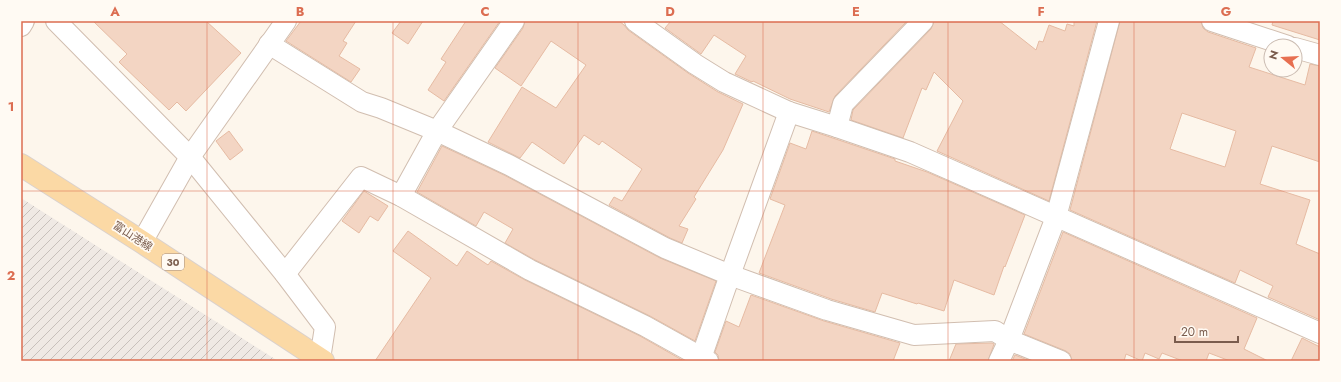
<svg xmlns="http://www.w3.org/2000/svg" width="1341" height="382" font-family="Jost,'Noto Sans JP',sans-serif">
<style>
.industrial{fill:url(#industrial-furrows)}
.building{fill:#f3d5c3;stroke:#e6bba3;fill-rule:evenodd}
.lines{fill:none;stroke-linecap:round;stroke-linejoin:round}
.street-casing{stroke:#d1beb0;stroke-width:22}
.primary-casing{stroke:#dad1cd;stroke-width:24}
.street{stroke:#fff;stroke-width:20}
.primary{stroke:#fbd9a5;stroke-width:22}
.grid{fill:none;stroke:#dc6d51;stroke-width:1;stroke-opacity:0.55}
.labels{text-anchor:middle;stroke-width:3.5;stroke-linejoin:round;paint-order:stroke}
.shield{fill:#fffaf3;stroke:#a28b7f;stroke-width:1}
.shield-label{font-size:10px;font-weight:bold;fill:#7a5c4d}
.street-label{font-size:11px;fill:#7a5c4d;stroke:#fffaf3}
.neatline{fill:none;stroke:#dc6d51;stroke-width:1.5}
.grid-label{font-size:13px;text-anchor:middle;font-weight:bold;fill:#dc6d51}
</style>
<defs>
<pattern id="industrial-furrows" width="10" height="10" patternUnits="userSpaceOnUse"><rect width="10" height="10" fill="#efe9e4"/><path d="M-1 1l2-2M0 10L10 0M9 11l2-2" fill="none" stroke="#c7c0bb"/></pattern>
</defs>
<rect width="100%" height="100%" fill="#fdf6ec"/>
<polygon class="industrial" points="21,198 278,361 21,361"/>
<g class="building">
<polygon points="93,21 206,21 241,53 186,111 177,102 169,110 119,62 127,54"/>
<polygon points="301,21 356,21 343,41 347,43 339,56 360,69 351,82 286,41"/>
<polygon points="401,21 423,21 408,44 392,33"/>
<polygon points="466,21 500,21 444,101 428,90 446,62 441,59"/>
<polygon points="525,21 619,21 624,25 628,30 688,73 718,92 743,104 723,150 694,197 696,199 679,226 688,229 682,243 670,238 609,205 614,197 622,201 642,169 602,141 599,145 584,135 564,164 532,142 520,158 488,142 522,87 556,108 586,65 551,41 521,86 495,68 523,28"/>
<polygon points="671,21 907,21 835,96 829,112 790,99 753,81 752,82 735,74 746,56 714,35 701,54 665,28"/>
<polygon points="934,21 999,21 1036,50 1039,41 1043,42 1049,25 1065,31 1067,24 1074,26 1074,21 1097,21 1049,201 937,151 963,101 934,72 926,90 922,88 903,138 851,120 853,110 931,29"/>
<path d="M1120 21H1201L1203 28 1208 32 1256 48 1249 67 1305 85 1310 64 1320 66V162L1272 146 1260 184 1310 200 1296 244 1320 254V320L1268 297 1273 286 1240 270 1235 283 1070 210ZM1182 113 1236 131 1225 167 1170 149Z"/>
<polygon points="1273,21 1320,21 1320,40 1272,25"/>
<polygon points="229,131 243,150 230,160 216,141"/>
<polygon points="812,131 895,159 895,161 927,172 1025,215 1005,267 1004,266 994,295 954,280 944,311 918,303 917,304 882,293 875,312 831,299 759,273 785,205 770,199 790,143 806,149"/>
<polygon points="442,146 504,175 660,258 716,281 695,341 650,316 535,260 505,243 513,229 484,212 476,226 417,192"/>
<polygon points="364,191 388,206 378,221 370,216 359,233 342,221"/>
<polygon points="408,231 457,266 467,251 488,265 491,261 525,280 640,336 684,361 375,361 431,278 393,251"/>
<polygon points="1063,232 1257,318 1244,349 1268,361 1230,361 1209,353 1206,361 1183,361 1162,353 1159,359 1145,353 1142,361 1126,354 1124,361 1072,361 1070,354 1066,351 1024,334"/>
<polygon points="751,295 824,321 900,343 893,361 719,361 718,355 715,352 726,321 739,327"/>
<polygon points="1302,338 1320,347 1320,361 1291,361"/>
<polygon points="992,343 994,344 988,361 949,361 956,344"/>
<polygon points="1015,355 1030,361 1012,361"/>
</g>
<g class="lines">
<g class="street-casing">
<g id="street">
<polyline points="56,21 190,157 285,274 325,327 320,359"/>
<polyline points="635,21 695,64 724,82 789,112 837,127 910,152 1320,333"/>
<polyline points="1212,21 1288,46"/>
<polyline points="21,26 24,21"/>
<polyline points="269,44 362,102 381,108 437,131 509,165 665,248 730,275 827,310 914,335 995,331 1009,340 1061,361"/>
<polyline points="1295,48 1320,55"/>
<polyline points="837,127 843,104 923,21"/>
<polyline points="401,196 437,131 514,21"/>
<polyline points="142,242 190,157 286,21"/>
<polyline points="285,274 361,177 401,196 530,270 645,326 708,361"/>
<polyline points="700,361 730,275 789,112"/>
<polyline points="999,361 1009,340 1056,217 1109,21"/>
</g>
</g>
<g class="primary-casing">
<polyline id="primary" points="21,165 142,242 323,361"/>
</g>
<use href="#street" class="street"/>
<use href="#primary" class="primary"/>
</g>
<path class="grid" d="M207 21V361M393 21V361M578 21V361M763 21V361M948 21V361M1134 21V361M21 191H1320"/>
<g class="labels">
<rect class="shield" x="162" y="254" width="22" height="16" rx="3"/>
<g class="shield-label">
<text x="173" y="266">30</text>
</g>
<g class="street-label">
<text transform="translate(133 236) rotate(33)" y="4">富山港線</text>
</g>
</g>
<rect width="1341" height="382" fill="none" stroke="#fffaf3" stroke-width="44"/>
<g transform="translate(1283 58) rotate(288)"><circle r="19" fill="#fffaf3" stroke="#cabbb1"/>
<path d="M0-3L7 15L0 10L-7 15Z" fill="#e76f51"/>
<text y="-6" font-size="11" font-weight="bold" text-anchor="middle" fill="#7a5c4d">N</text>
</g>
<path d="M1175 336v6h63v-6" fill="none" stroke="#7a5c4d" stroke-width="2"/>
<text x="1181" y="336" font-size="12" fill="#7a5c4d" stroke="#fffaf3" stroke-width="3" paint-order="stroke">20 m</text>
<rect x="22" y="22" width="1297" height="338" class="neatline"/>
<g class="grid-label">
<text x="115" y="16">A</text>
<text x="300" y="16">B</text>
<text x="485" y="16">C</text>
<text x="670" y="16">D</text>
<text x="856" y="16">E</text>
<text x="1041" y="16">F</text>
<text x="1226" y="16">G</text>
<text x="11" y="111">1</text>
<text x="11" y="280">2</text>
</g>
</svg>
